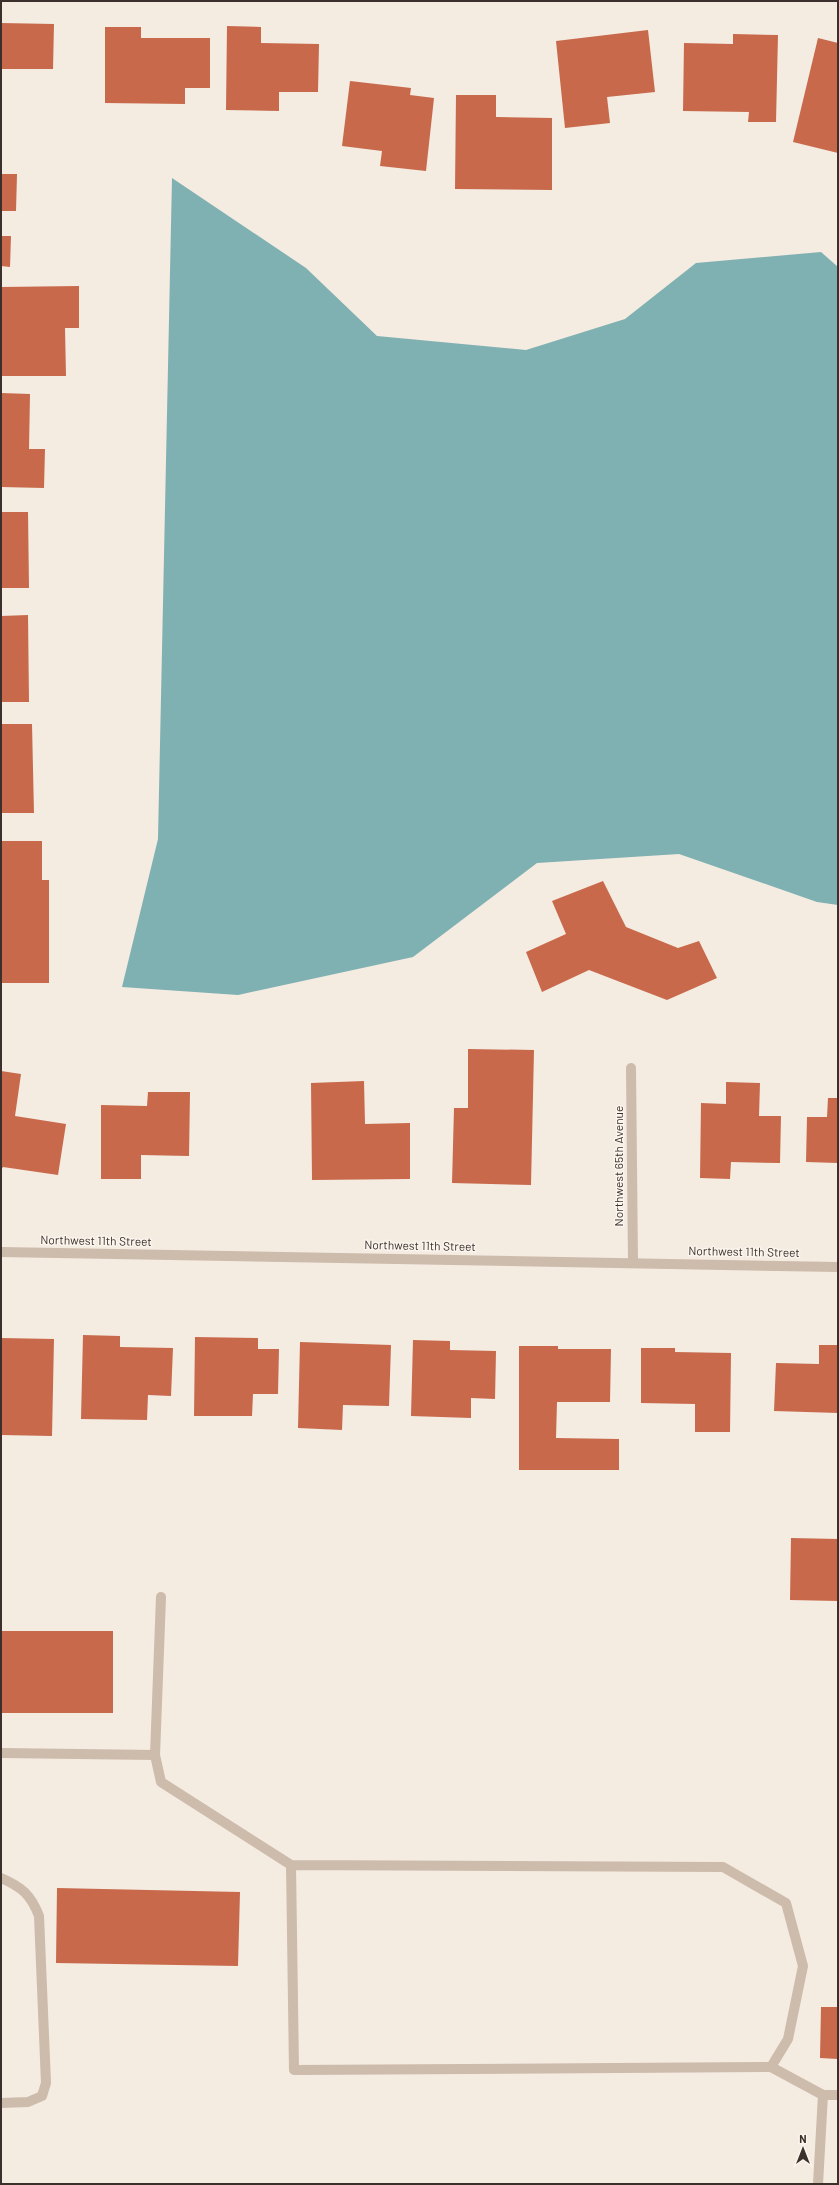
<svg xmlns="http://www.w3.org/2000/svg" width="839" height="2185" font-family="Barlow,sans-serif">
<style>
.water{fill:#7fb0b2}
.building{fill:#c8694b}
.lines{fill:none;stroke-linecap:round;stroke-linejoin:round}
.lane{stroke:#cdbbac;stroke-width:10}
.street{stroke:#cdbbac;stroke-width:10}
.labels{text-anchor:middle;stroke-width:3;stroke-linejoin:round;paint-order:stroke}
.street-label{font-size:12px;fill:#3b302b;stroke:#fbf5ee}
</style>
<rect width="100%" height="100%" fill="#f4ebe1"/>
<polygon class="water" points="172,178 306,268 377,336 526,350 625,319 696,263 821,252 838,267 838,905 817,902 679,854 537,863 413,957 238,995 122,987 158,839"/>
<g class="building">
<polygon points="1,23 54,24 53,69 1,69"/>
<polygon points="227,26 261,27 261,43 319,44 318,92 279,92 279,111 226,110"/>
<polygon points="105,27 141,27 141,38 210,38 210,88 185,88 185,104 105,103"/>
<polygon points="648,30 655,92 607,97 610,123 565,128 556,41"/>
<polygon points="733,34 778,35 776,122 748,122 749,112 683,111 684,43 733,44"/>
<polygon points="818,38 838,43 838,153 793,142"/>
<polygon points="350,81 411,88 410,95 434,98 426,171 380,166 382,151 342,146"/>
<polygon points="456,95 496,95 496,117 552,118 552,190 455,189"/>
<polygon points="1,174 17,174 16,211 1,211"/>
<polygon points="1,236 11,236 10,267 1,266"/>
<polygon points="79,286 79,328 65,328 66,376 1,376 1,287"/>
<polygon points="1,393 30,394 29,449 45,449 44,488 1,487"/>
<polygon points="1,512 28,512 29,588 1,588"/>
<polygon points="28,615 29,702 1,702 1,616"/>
<polygon points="1,724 32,724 34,813 1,813"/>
<polygon points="1,841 42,841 42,880 49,880 49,983 1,983"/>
<polygon points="603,881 626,927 678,948 699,941 717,978 667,1000 589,970 542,992 526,952 566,934 552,901"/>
<polygon points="468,1049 534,1050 531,1185 452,1183 454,1108 468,1108"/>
<polygon points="1,1071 21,1074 15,1116 66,1124 58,1175 3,1167 1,1170"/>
<polygon points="364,1081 365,1124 410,1123 410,1179 312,1180 311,1083"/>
<polygon points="726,1082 760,1083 759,1116 781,1116 780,1163 731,1162 730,1179 700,1178 701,1103 726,1104"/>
<polygon points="148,1092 190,1092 189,1156 141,1155 141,1179 101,1179 101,1105 147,1106"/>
<polygon points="828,1098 838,1098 838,1163 806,1162 807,1117 827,1117"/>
<polygon points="83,1335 120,1336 120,1347 173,1348 171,1396 148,1395 147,1420 81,1419"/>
<polygon points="195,1337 258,1338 258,1349 279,1349 278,1394 253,1394 252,1416 194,1416"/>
<polygon points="1,1338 54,1339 52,1436 1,1435"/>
<polygon points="413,1340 450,1341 450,1350 496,1351 495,1399 471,1398 471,1418 411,1416"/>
<polygon points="300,1342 391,1345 389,1406 343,1405 342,1430 298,1428"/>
<polygon points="819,1345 838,1345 838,1413 774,1411 776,1363 819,1364"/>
<polygon points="519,1346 558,1346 558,1349 611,1349 610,1402 557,1402 556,1438 619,1439 619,1470 519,1470"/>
<polygon points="641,1348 675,1348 675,1352 731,1353 730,1432 695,1432 695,1404 641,1403"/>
<polygon points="791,1538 838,1539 838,1601 790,1600"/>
<rect x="1" y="1631" width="112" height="82"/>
<polygon points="57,1888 240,1892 238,1966 56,1963"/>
<polygon points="821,2007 838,2007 838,2059 820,2058"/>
</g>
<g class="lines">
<g class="lane">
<polyline points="1,1753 155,1755 161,1597"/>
<polyline points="155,1755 161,1782 291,1865 294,2070 771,2067 788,2039 803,1966 786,1903 723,1867 291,1865"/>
<path d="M1 1878C22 1887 31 1895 39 1916L46 2083 42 2096 28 2102 1 2103"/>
<polyline points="771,2067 823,2095 818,2184"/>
<polyline points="823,2095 838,2095"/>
</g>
<g class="street">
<polyline points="631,1068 633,1263"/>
<polyline points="1,1252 838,1267"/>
</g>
</g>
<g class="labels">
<g class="street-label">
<text transform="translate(619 1166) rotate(-90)" y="4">Northwest 65th Avenue</text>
<text transform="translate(96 1241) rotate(1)" y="4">Northwest 11th Street</text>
<text transform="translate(420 1246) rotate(1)" y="4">Northwest 11th Street</text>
<text transform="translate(744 1252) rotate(1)" y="4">Northwest 11th Street</text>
</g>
</g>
<rect width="839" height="2185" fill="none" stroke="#3b302b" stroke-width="4"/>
<g transform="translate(803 2149)" stroke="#fbf5ee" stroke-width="3" paint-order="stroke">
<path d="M0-3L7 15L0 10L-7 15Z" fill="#3b302b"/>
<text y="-6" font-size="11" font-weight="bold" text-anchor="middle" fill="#3b302b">N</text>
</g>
</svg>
